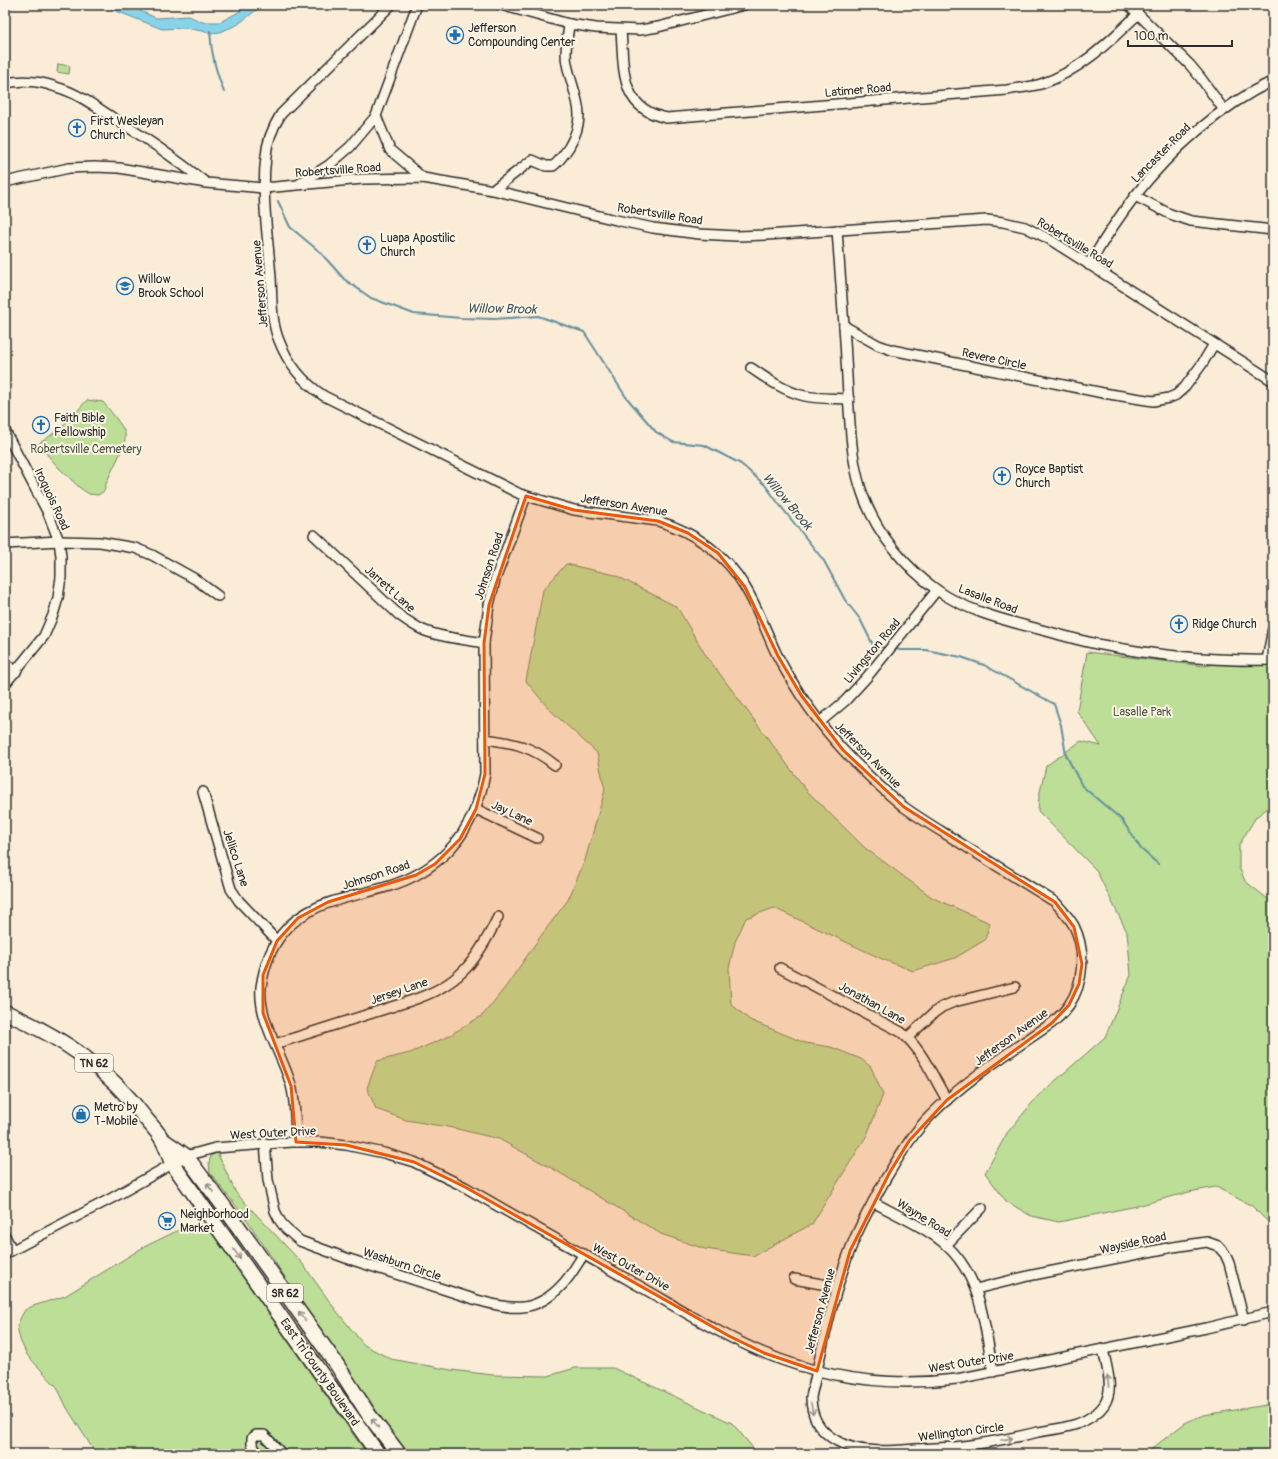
<svg xmlns="http://www.w3.org/2000/svg" width="1278" height="1459" font-family="Pangolin,sans-serif">
<style>
.green{fill:#bcde97;stroke:#748461}
.water{fill:#88d3e8;stroke:#63909c}
.lines{fill:none;stroke-linecap:round;stroke-linejoin:round}
.stream{stroke:#63909c;stroke-width:2}
.minor-casing{stroke:#2b2b2b;stroke-width:12}
.highway-casing{stroke:#2b2b2b;stroke-width:17}
.minor{stroke:#fcf5e5;stroke-width:9}
.highway{stroke:#fcf5e5;stroke-width:14}
.oneway{stroke:#949088}
.marked{fill:#e8590c;fill-opacity:0.2;stroke:#e8590c;stroke-width:3;stroke-linejoin:round}
.labels{text-anchor:middle;stroke-width:4;stroke-linejoin:round;paint-order:stroke}
.shield{fill:#fcf5e5;stroke:#6a6863;stroke-width:1}
.shield-label{font-size:11px;font-weight:bold;fill:#2b2b2b}
.poi-label{font-size:12px;fill:#2b2b2b;stroke:#fcf5e5;text-anchor:start}
.street-label{font-size:12px;fill:#2b2b2b;stroke:#fcf5e5}
.park-label{font-size:12px;fill:#4f5846;stroke:#fcf5e5}
.water-label{font-size:13px;font-style:italic;fill:#42555a;stroke:#fcf5e5}
</style>
<rect width="100%" height="100%" fill="#fbecd8"/>
<filter id="ink" filterUnits="userSpaceOnUse"><feTurbulence type="fractalNoise" baseFrequency=".025" numOctaves="2"/><feDisplacementMap in="SourceGraphic" scale="8" xChannelSelector="R" yChannelSelector="G"/><feConvolveMatrix kernelMatrix="1 2 1 2 8 2 1 2 1" color-interpolation-filters="sRGB"/></filter>
<g filter="url(#ink)">
<g class="green">
<polygon points="58,64 70,66 69,74 57,72"/>
<path d="M87 400 103 402C108 408 123 426 125 433 128 446 107 475 104 491L98 495 89 494 80 488 58 467 38 444C58 432 72 417 87 400Z"/>
<polygon points="566,564 615,575 677,607 705,654 807,791 865,848 933,898 990,923 985,940 955,958 913,971 882,959 774,908 746,918 735,942 729,968 731,1004 750,1020 805,1043 831,1047 861,1059 871,1067 883,1095 867,1135 812,1224 753,1256 705,1249 661,1234 555,1170 499,1139 453,1128 406,1120 376,1109 367,1088 377,1061 410,1053 447,1037 483,1015 507,985 540,937 568,900 585,860 605,790 597,753 549,709 526,681 543,590"/>
<polygon points="1087,652 1204,666 1216,664 1243,666 1273,664 1273,804 1256,817 1239,845 1239,867 1245,881 1273,903 1273,1227 1252,1206 1216,1187 1189,1192 1137,1206 1059,1222 1031,1216 1006,1201 985,1173 1007,1133 1038,1096 1105,1037 1131,975 1127,932 1096,870 1038,811 1039,796 1046,766 1081,741 1101,746 1077,711"/>
<polygon points="217,1152 236,1193 302,1263 335,1309 364,1345 391,1359 451,1370 493,1375 548,1376 575,1368 613,1368 732,1423 758,1454 407,1454 394,1439 369,1399 338,1357 247,1220 210,1173 209,1162 211,1156"/>
<polygon points="198,1224 207,1226 367,1454 96,1454 67,1408 57,1387 27,1355 20,1340 17,1326 21,1317 25,1310 33,1306 65,1296 142,1248 187,1226"/>
<polygon points="1273,1404 1273,1454 1145,1454 1185,1423 1203,1415"/>
</g>
<polygon class="water" points="101,5 127,5 156,18 189,16 202,22 220,22 237,13 249,5 263,5 237,25 220,32 212,33 186,28 162,29"/>
<g class="lines">
<g class="stream">
<path d="M210 31C211 54 216 71 224 92"/>
<polyline points="278,201 290,227 320,252 344,279 371,298 414,314 461,318 494,319 538,316 584,332 626,397 656,432 673,442 704,445 741,464 765,485 779,504 824,561 845,600 860,619 873,645 887,648"/>
<polyline points="893,649 901,650 926,650 961,657 984,665 1054,704 1061,725 1066,755 1082,786 1122,820 1141,849 1158,864"/>
</g>
<g class="minor-casing">
<g id="minor">
<path d="M391 5 281 114C273 127 267 141 266 156 261 196 268 237 271 277 272 297 271 319 278 338 287 362 302 382 324 396L520 494 574 510 658 521C694 532 726 554 745 587 758 608 766 632 777 655 795 689 818 723 844 751 863 771 883 790 904 807 922 820 941 831 960 843 992 863 1023 882 1055 902 1062 910 1069 917 1074 926 1086 950 1084 983 1069 1005 1064 1012 1058 1018 1052 1023 1010 1052 965 1080 930 1116 912 1134 899 1157 886 1178 875 1198 863 1219 854 1240 833 1290 823 1345 811 1397 811 1417 819 1431 837 1441 859 1454 890 1451 915 1449 931 1448 947 1448 963 1446 988 1443 1013 1438 1038 1432 1051 1430 1065 1428 1077 1424 1087 1420 1098 1414 1104 1405 1115 1389 1106 1366 1103 1349"/>
<polyline points="501,5 569,24 596,28 640,30 658,27 744,5"/>
<polyline points="1129,5 1190,65 1200,77 1224,110"/>
<path d="M621 30C624 68 619 109 667 118L1007 90C1018 88 1030 87 1041 84 1080 71 1109 42 1138 14"/>
<path d="M5 83C22 80 40 81 56 87 78 93 96 107 115 119 146 138 176 159 205 182"/>
<polyline points="376,116 390,150 423,178"/>
<polyline points="5,182 69,168 94,167 119,168 206,183 264,188 363,179 423,178 493,190 616,220 653,228 699,234 737,236 766,235 987,220 1003,222 1025,227 1049,239 1273,381"/>
<polyline points="299,184 329,165 350,147 376,116 417,5"/>
<path d="M493 190 532 160 546 166H553C559 162 565 153 569 147 589 113 574 98 567 64 564 51 568 37 569 24"/>
<polyline points="1135,196 1170,214 1191,221 1273,230"/>
<polyline points="837,230 844,326 878,345 892,350 1103,393 1153,401 1169,398 1176,395 1185,387 1202,364 1214,344"/>
<path d="M1089 265C1103 241 1118 218 1135 196 1170 151 1221 105 1273 81"/>
<path d="M844 326C846 354 847 382 849 409 851 440 853 469 864 498 878 535 905 567 937 590 966 611 1004 620 1038 629 1058 634 1077 640 1097 644 1155 656 1214 661 1273 660"/>
<path d="M751 368C767 379 786 392 805 396 819 399 834 398 849 399"/>
<polyline points="5,431 48,513 59,541 61,556 61,577 58,598 53,615 44,636 5,684"/>
<path d="M314 535 399 615C406 620 414 626 423 630 441 638 464 639 484 643"/>
<polyline points="5,544 59,541 100,542 135,548 152,555 195,579 218,596"/>
<polyline points="1267,660 1273,628"/>
<polyline points="5,663 16,672"/>
<polyline points="820,722 845,701 867,677 937,590"/>
<path d="M485 739C515 743 531 746 555 765"/>
<polyline points="203,792 231,889 239,901 277,941"/>
<polyline points="476,809 537,838"/>
<path d="M780 968 901 1032C922 1049 933 1077 947 1100"/>
<polyline points="908,1037 935,1012 942,1007 954,1002 1015,987"/>
<path d="M275 1044 410 1001C460 985 476 962 498 917"/>
<path d="M296 1142C295 1123 296 1103 291 1085 282 1053 258 1021 261 987 264 967 270 949 282 934 315 892 373 899 416 875 457 853 477 818 485 774L484 643 489 605 495 580 526 496"/>
<path d="M265 1143 268 1180 275 1211 280 1221 286 1229 300 1241 346 1258 477 1300C511 1310 535 1314 562 1285 571 1276 577 1264 584 1254"/>
<path d="M873 1202C895 1214 929 1229 947 1246 982 1278 985 1328 993 1372"/>
<polyline points="5,1236 12,1250"/>
<polyline points="946,1245 982,1208"/>
<path d="M5 1254 112 1198 186 1156 215 1148 292 1142H320L346 1145 384 1153 414 1162 465 1187C521 1220 578 1251 634 1283 677 1307 719 1334 764 1353 826 1379 891 1387 957 1379L1206 1328 1273 1312"/>
<polyline points="794,1279 838,1287"/>
<polyline points="976,1289 1028,1276 1173,1247 1207,1242 1218,1246 1225,1254 1229,1263 1244,1320"/>
<polyline points="258,1454 252,1444 252,1438 256,1435 264,1435 282,1454"/>
</g>
</g>
<g class="highway-casing">
<g id="highway">
<path d="M5 1012C63 1038 108 1068 146 1119 152 1126 159 1133 163 1141 167 1148 169 1156 172 1163L378 1454"/>
<polyline points="163,1140 186,1156 225,1208 337,1365 369,1415 399,1454"/>
</g>
</g>
<use href="#minor" class="minor"/>
<use href="#highway" class="highway"/>
</g>
<defs><path id="oneway-shaft" d="M-6 0H5M1.5-3L5.5 0L1.5 3" fill="none" stroke-width="1.6" stroke-linecap="round" stroke-linejoin="round"/></defs>
<g class="oneway">
<use href="#oneway-shaft" transform="translate(210 1188) rotate(-127)"/>
<use href="#oneway-shaft" transform="translate(237 1254) rotate(55)"/>
<use href="#oneway-shaft" transform="translate(302 1316) rotate(-126)"/>
<use href="#oneway-shaft" transform="translate(1108 1381) rotate(-97)"/>
<use href="#oneway-shaft" transform="translate(812 1409) rotate(80)"/>
<use href="#oneway-shaft" transform="translate(375 1423) rotate(-128)"/>
<use href="#oneway-shaft" transform="translate(1007 1439) rotate(-10)"/>
</g>
</g>
<path class="marked" d="M526 496 574 510 658 521 688 533 718 553 745 587 778 656 801 695 843 750 904 807 1055 902 1074 927 1082 964 1079 984 1069 1005 1052 1023 947 1100 909 1141 890 1172 850 1251 817 1371 764 1353 729 1336 465 1187 414 1162 346 1145 296 1142 291 1086 263 1013V975L277 941 298 918 328 902 416 875 435 864 460 839 476 809 485 774 484 643 489 605Z"/>
<defs>
<g id="pharmacy-ring" transform="scale(0.9)"><circle r="9.5" fill="#fcf5e5" stroke="#1f6fb2" stroke-width="1.5"/><path d="M-2-6h4v4h4v4h-4v4h-4v-4h-4v-4h4Z" fill="#1f6fb2"/></g>
<g id="church-ring" transform="scale(0.9)"><circle r="9.5" fill="#fcf5e5" stroke="#1f6fb2" stroke-width="1.5"/><path d="M-1.2-6h2.4v3.5h3.3v2.4h-3.3V6h-2.4V-.1h-3.3v-2.4h3.3Z" fill="#1f6fb2"/></g>
<g id="school-ring" transform="scale(0.9)"><circle r="9.5" fill="#fcf5e5" stroke="#1f6fb2" stroke-width="1.5"/><path d="M0-5L7-2L0 1L-7-2ZM-4 1L0 2.5L4 1V4Q0 6-4 4Z" fill="#1f6fb2"/></g>
<g id="shop-ring" transform="scale(0.9)"><circle r="9.5" fill="#fcf5e5" stroke="#1f6fb2" stroke-width="1.5"/><path d="M-5-2.5h2.3a2.7 3.5 0 0 1 5.4 0H5L5.5 6h-11ZM-1.5-2.5h3a1.5 2.3 0 0 0-3 0Z" fill="#1f6fb2"/></g>
<g id="supermarket-ring" transform="scale(0.9)"><circle r="9.5" fill="#fcf5e5" stroke="#1f6fb2" stroke-width="1.5"/><path d="M-6-5.5h2.5l.6 2H6L4.5 2H-2.5L-4.4-4H-6ZM-1.5 3.2a1.3 1.3 0 1 0 .1 0ZM3 3.2a1.3 1.3 0 1 0 .1 0Z" fill="#1f6fb2"/></g>
</defs>
<g fill-rule="evenodd">
<use href="#pharmacy-ring" x="455" y="35"/>
<use href="#church-ring" x="77" y="128"/>
<use href="#church-ring" x="367" y="245"/>
<use href="#school-ring" x="125" y="286"/>
<use href="#church-ring" x="41" y="425"/>
<use href="#church-ring" x="1002" y="476"/>
<use href="#church-ring" x="1179" y="624"/>
<use href="#shop-ring" x="81" y="1114"/>
<use href="#supermarket-ring" x="167" y="1221"/>
</g>
<g class="labels">
<g class="shield">
<rect x="75" y="1054" width="38" height="18" rx="3"/>
<rect x="267" y="1284" width="36" height="18" rx="3"/>
</g>
<g class="shield-label">
<text x="94" y="1067">TN 62</text>
<text x="285" y="1297">SR 62</text>
</g>
<g class="poi-label">
<text x="468" y="32">Jefferson<tspan x="468" dy="14">Compounding Center</tspan></text>
<text x="90" y="125">First Wesleyan<tspan x="90" dy="14">Church</tspan></text>
<text x="380" y="242">Luapa Apostilic<tspan x="380" dy="14">Church</tspan></text>
<text x="138" y="283">Willow<tspan x="138" dy="14">Brook School</tspan></text>
<text x="54" y="422">Faith Bible<tspan x="54" dy="14">Fellowship</tspan></text>
<text x="1015" y="473">Royce Baptist<tspan x="1015" dy="14">Church</tspan></text>
<text x="1192" y="628">Ridge Church</text>
<text x="94" y="1111">Metro by<tspan x="94" dy="14">T-Mobile</tspan></text>
<text x="180" y="1218">Neighborhood<tspan x="180" dy="14">Market</tspan></text>
</g>
<g class="street-label">
<text transform="translate(858 90) rotate(-5)" y="4">Latimer Road</text>
<text transform="translate(1161 153) rotate(-45)" y="4">Lancaster Road</text>
<text transform="translate(338 170) rotate(-4)" y="4">Robertsville Road</text>
<text transform="translate(660 214) rotate(9)" y="4">Robertsville Road</text>
<text transform="translate(1075 243) rotate(31)" y="4">Robertsville Road</text>
<text transform="translate(260 284) rotate(-95)" y="4">Jefferson Avenue</text>
<text transform="translate(994 359) rotate(12)" y="4">Revere Circle</text>
<text transform="translate(52 499) rotate(65)" y="4">Iroquois Road</text>
<text transform="translate(624 505) rotate(9)" y="4">Jefferson Avenue</text>
<text transform="translate(489 566) rotate(-72)" y="4">Johnson Road</text>
<text transform="translate(390 589) rotate(42)" y="4">Jarrett Lane</text>
<text transform="translate(988 599) rotate(21)" y="4">Lasalle Road</text>
<text transform="translate(872 651) rotate(-50)" y="4">Livingston Road</text>
<text transform="translate(868 755) rotate(45)" y="4">Jefferson Avenue</text>
<text transform="translate(512 813) rotate(25)" y="4">Jay Lane</text>
<text transform="translate(236 858) rotate(72)" y="4">Jellico Lane</text>
<text transform="translate(376 875) rotate(-18)" y="4">Johnson Road</text>
<text transform="translate(399 991) rotate(-19)" y="4">Jersey Lane</text>
<text transform="translate(872 1003) rotate(29)" y="4">Jonathan Lane</text>
<text transform="translate(1011 1037) rotate(-36)" y="4">Jefferson Avenue</text>
<text transform="translate(273 1133) rotate(-3)" y="4">West Outer Drive</text>
<text transform="translate(924 1218) rotate(32)" y="4">Wayne Road</text>
<text transform="translate(1133 1243) rotate(-12)" y="4">Wayside Road</text>
<text transform="translate(402 1264) rotate(18)" y="4">Washburn Circle</text>
<text transform="translate(631 1267) rotate(29)" y="4">West Outer Drive</text>
<text transform="translate(820 1311) rotate(-75)" y="4">Jefferson Avenue</text>
<text transform="translate(971 1362) rotate(-9)" y="4">West Outer Drive</text>
<text transform="translate(320 1372) rotate(55)" y="4">East Tri County Boulevard</text>
<text transform="translate(961 1432) rotate(-7)" y="4">Wellington Circle</text>
</g>
<g class="park-label">
<text x="86" y="453">Robertsville Cemetery</text>
<text x="1142" y="716">Lasalle Park</text>
</g>
<g class="water-label">
<text transform="translate(502 308) rotate(1)" y="5">Willow Brook</text>
<text transform="translate(788 501) rotate(50)" y="5">Willow Brook</text>
</g>
</g>
<rect width="1278" height="1459" fill="none" stroke="#fcf5e5" stroke-width="20"/>
<rect x="10" y="10" width="1258" height="1439" fill="none" stroke="#2b2b2b" stroke-width="1.5" filter="url(#ink)"/>
<path d="M1128 40v6h104v-6" fill="none" stroke="#2b2b2b" stroke-width="2"/>
<text x="1134" y="40" font-size="12" fill="#2b2b2b" stroke="#fcf5e5" stroke-width="3" paint-order="stroke">100 m</text>
</svg>
